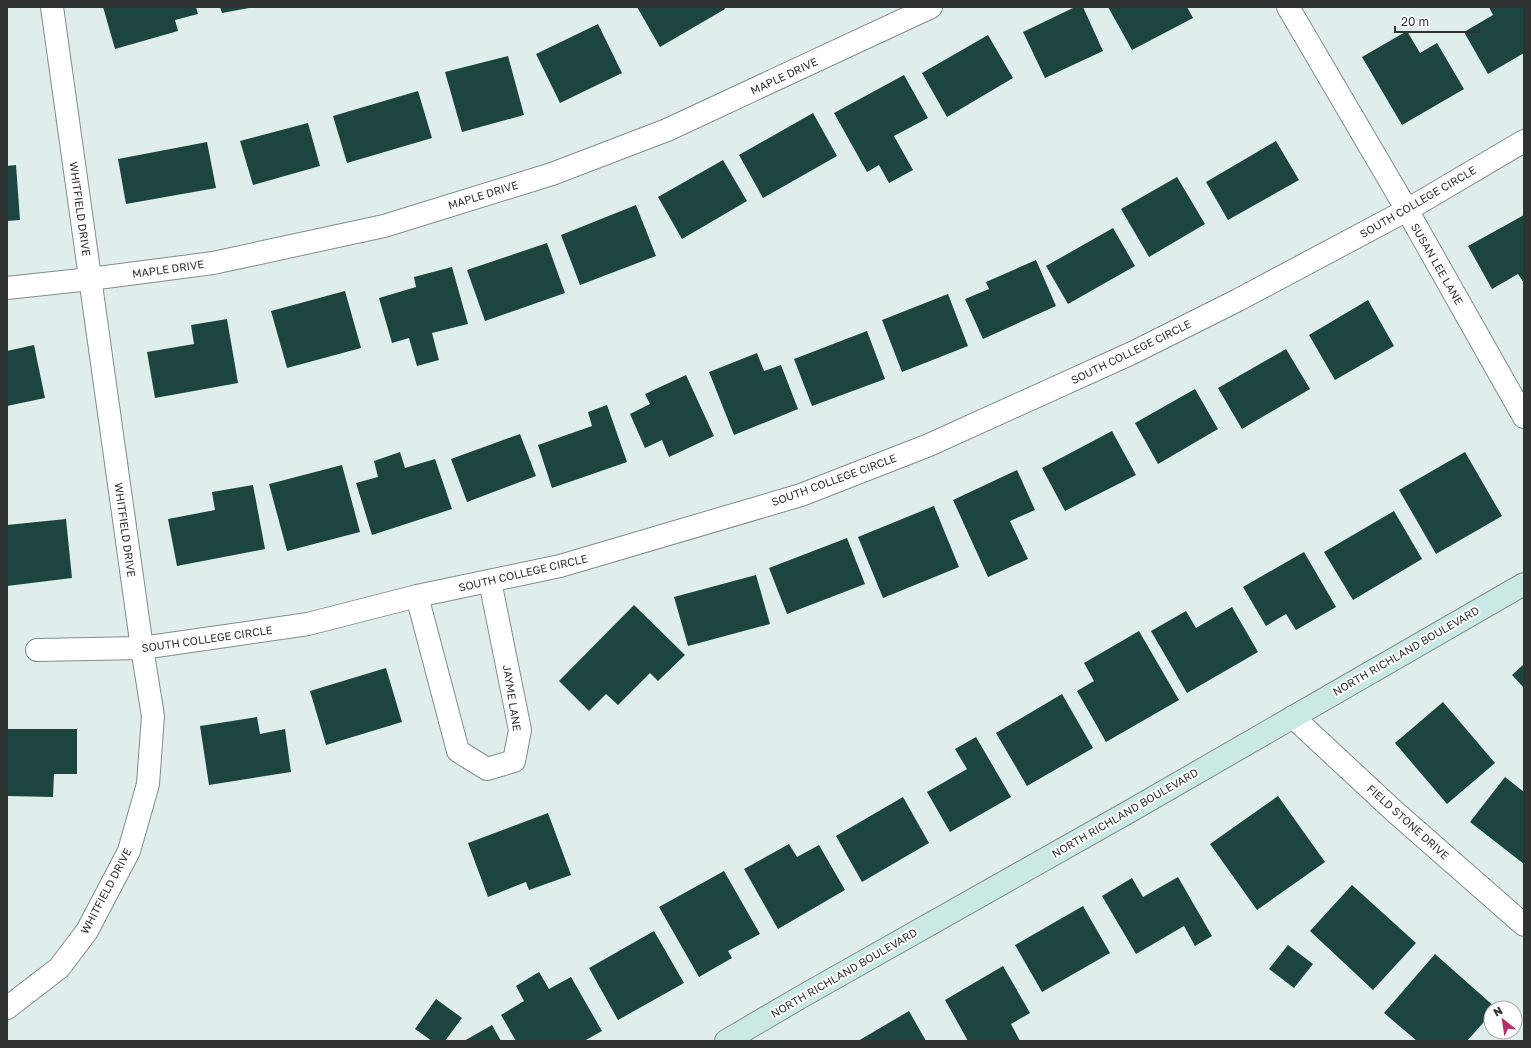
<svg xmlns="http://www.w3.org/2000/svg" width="1531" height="1048" font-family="'Golos Text',sans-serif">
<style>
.building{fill:#1d453f}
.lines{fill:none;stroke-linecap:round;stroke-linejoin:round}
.street-casing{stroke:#808d8a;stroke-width:24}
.secondary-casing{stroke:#808d8a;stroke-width:24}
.street{stroke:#fff;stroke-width:22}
.secondary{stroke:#cae9e4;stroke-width:22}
.labels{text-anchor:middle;stroke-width:4;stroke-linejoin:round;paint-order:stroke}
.street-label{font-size:11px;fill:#2f3433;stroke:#fff}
</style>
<rect width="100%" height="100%" fill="#e0eeeb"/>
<g class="building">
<polygon points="103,7 196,7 198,14 175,20 178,31 115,49"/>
<polygon points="220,7 249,7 249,8 222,13"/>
<polygon points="637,7 724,7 725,9 660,47"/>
<polygon points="1075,7 1083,7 1103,51 1045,78 1023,32"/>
<polygon points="1108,7 1187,7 1193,18 1132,50"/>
<polygon points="1489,7 1524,7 1524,53 1488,74 1464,32 1493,15"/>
<polygon points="598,24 622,73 560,103 536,54"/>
<polygon points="1407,31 1420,53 1437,43 1464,89 1402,125 1362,57"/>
<polygon points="988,35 1013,78 947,117 922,73"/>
<polygon points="508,56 524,115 462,132 445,72"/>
<polygon points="904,75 928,118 894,136 913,170 889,183 879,165 867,172 834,113"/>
<polygon points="418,91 432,138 347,163 333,116"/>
<polygon points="813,113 837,156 763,198 739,155"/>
<polygon points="308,123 320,166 253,185 240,141"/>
<polygon points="1276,141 1299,180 1228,220 1206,182"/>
<polygon points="207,142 216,188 126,204 118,159"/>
<polygon points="723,160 747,201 682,239 658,197"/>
<polygon points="16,165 20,220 7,221 7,166"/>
<polygon points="1177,177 1205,224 1149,257 1121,209"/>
<polygon points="636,205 656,256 580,285 561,235"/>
<polygon points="1524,215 1524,283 1518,274 1492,289 1468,246"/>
<polygon points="1113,228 1135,266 1068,304 1046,266"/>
<polygon points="547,243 565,293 485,321 467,270"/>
<polygon points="1036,260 1056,306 983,339 965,299 989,289 986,282"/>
<polygon points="452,267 468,324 432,333 439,360 417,366 409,338 392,343 379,298 416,287 414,277"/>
<polygon points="345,291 361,348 287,368 271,311"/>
<polygon points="948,294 968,346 902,372 882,320"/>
<polygon points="1368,300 1394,346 1335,380 1309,335"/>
<polygon points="227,319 238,383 155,398 147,352 194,344 191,325"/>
<polygon points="867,331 885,379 812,406 794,359"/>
<polygon points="34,345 45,398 7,406 7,351"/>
<polygon points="1286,349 1310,389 1242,429 1218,388"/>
<polygon points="757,353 764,371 781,365 798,409 734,435 709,372"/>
<polygon points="686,375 714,436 669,457 662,440 645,448 630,414 650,404 645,394"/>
<polygon points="1195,389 1218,429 1158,464 1135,423"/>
<polygon points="607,405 627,462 552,488 538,445 592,426 588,412"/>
<polygon points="1112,431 1136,475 1065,511 1042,468"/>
<polygon points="520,434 536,476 467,502 451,459"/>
<polygon points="400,452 405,468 435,459 452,509 372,535 356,483 378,477 374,461"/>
<polygon points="1465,452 1502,516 1436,554 1399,490"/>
<polygon points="342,465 360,532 287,551 269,484"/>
<polygon points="1017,470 1035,510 1010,521 1028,559 988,577 953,500"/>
<polygon points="253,485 265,549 177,566 168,519 215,510 212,492"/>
<polygon points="934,506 959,567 883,598 858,537"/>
<polygon points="1394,511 1422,559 1353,600 1324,552"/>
<polygon points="66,519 72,578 7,586 7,525"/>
<polygon points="847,538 865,584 787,614 769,568"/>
<polygon points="1304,552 1336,607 1296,630 1286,614 1266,626 1243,587"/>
<polygon points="756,575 770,624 688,646 674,597"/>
<polygon points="634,605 685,655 658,681 650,673 618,705 606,694 589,711 559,681"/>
<polygon points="1232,607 1258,652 1187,693 1151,631 1186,611 1196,628"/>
<polygon points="1139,631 1179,700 1106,742 1077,691 1094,681 1084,663"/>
<polygon points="1524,664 1524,688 1512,675"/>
<polygon points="386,668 402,722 326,745 310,691"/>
<polygon points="1062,694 1093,748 1027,786 996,733"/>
<polygon points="1443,702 1495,763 1447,804 1395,743"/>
<polygon points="257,717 260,734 285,729 291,772 209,785 200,726"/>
<polygon points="7,729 77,729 77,774 54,774 53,797 7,796"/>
<polygon points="976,737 1011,797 950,832 927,792 967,769 955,749"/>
<polygon points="1505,777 1524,792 1524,864 1470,822"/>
<polygon points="1278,796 1325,862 1257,910 1210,844"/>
<polygon points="903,797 929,843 862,882 836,836"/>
<polygon points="548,813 571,875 529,890 526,882 488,897 468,843"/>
<polygon points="789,844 797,857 819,845 845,890 778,929 744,869"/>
<polygon points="724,871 760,934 728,951 732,958 699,977 659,907"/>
<polygon points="1178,877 1212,936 1195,946 1184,926 1136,954 1102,896 1132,878 1143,897"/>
<polygon points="1352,885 1416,943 1373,990 1310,931"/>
<polygon points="1083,906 1110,953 1042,992 1015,945"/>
<polygon points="654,931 684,983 618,1020 589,968"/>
<polygon points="1288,945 1313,964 1294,988 1269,969"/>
<polygon points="1435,954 1496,1008 1491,1008 1491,1014 1467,1041 1417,1041 1384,1013"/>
<polygon points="1003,966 1030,1013 1011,1024 1020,1041 968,1041 945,1000"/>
<polygon points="539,972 549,989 571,977 602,1031 584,1041 516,1041 501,1015 524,1001 516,986"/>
<polygon points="436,999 462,1018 445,1041 432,1041 415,1029"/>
<polygon points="909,1011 926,1041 858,1041"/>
<polygon points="492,1025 501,1041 464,1041"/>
</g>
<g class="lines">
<g class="street-casing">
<g id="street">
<polyline points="1288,7 1407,210 1524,417"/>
<polyline points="7,288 90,279 213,263 384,226 552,174 667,130 931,7"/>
<polyline points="417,596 458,751 487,769 514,761 520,730 490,581"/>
<polyline points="37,650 142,648 308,624 417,596 560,566 801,495 929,445 1132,353 1238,300 1407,210 1524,141"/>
<polyline points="1293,717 1394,811 1524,925"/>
<polyline points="7,1008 59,968 87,931 129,851 148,784 153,716 142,648 52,7"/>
</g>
</g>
<g class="secondary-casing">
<polyline id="secondary" points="726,1041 801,997 1132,810 1524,584"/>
</g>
<use href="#street" class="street"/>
<use href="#secondary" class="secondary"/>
</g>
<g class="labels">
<g class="street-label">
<text transform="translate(784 76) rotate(-25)" y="4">MAPLE DRIVE</text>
<text transform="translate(483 195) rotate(-17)" y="4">MAPLE DRIVE</text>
<text transform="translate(1418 202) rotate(-30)" y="4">SOUTH COLLEGE CIRCLE</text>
<text transform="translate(80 209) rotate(82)" y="4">WHITFIELD DRIVE</text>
<text transform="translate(1437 264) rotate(60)" y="4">SUSAN LEE LANE</text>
<text transform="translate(168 269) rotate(-8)" y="4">MAPLE DRIVE</text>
<text transform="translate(1131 352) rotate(-26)" y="4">SOUTH COLLEGE CIRCLE</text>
<text transform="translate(834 480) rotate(-20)" y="4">SOUTH COLLEGE CIRCLE</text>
<text transform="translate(125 530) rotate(82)" y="4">WHITFIELD DRIVE</text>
<text transform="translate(523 573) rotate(-13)" y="4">SOUTH COLLEGE CIRCLE</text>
<text transform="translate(207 639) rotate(-8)" y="4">SOUTH COLLEGE CIRCLE</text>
<text transform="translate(1406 651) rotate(-30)" y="4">NORTH RICHLAND BOULEVARD</text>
<text transform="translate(512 698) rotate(81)" y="4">JAYME LANE</text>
<text transform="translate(1125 813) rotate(-30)" y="4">NORTH RICHLAND BOULEVARD</text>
<text transform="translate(1408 822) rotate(42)" y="4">FIELD STONE DRIVE</text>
<text transform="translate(106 891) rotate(-62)" y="4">WHITFIELD DRIVE</text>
<text transform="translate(844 973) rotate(-30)" y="4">NORTH RICHLAND BOULEVARD</text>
</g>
</g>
<rect width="1531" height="1048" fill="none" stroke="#2f3433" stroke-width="16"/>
<g transform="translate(1503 1020) rotate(330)"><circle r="19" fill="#ffffff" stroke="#acaead"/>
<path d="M0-3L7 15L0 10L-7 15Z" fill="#ba2e65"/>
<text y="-6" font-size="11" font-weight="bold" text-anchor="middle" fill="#2f3433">N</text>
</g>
<path d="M1395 26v6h84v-6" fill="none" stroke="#2f3433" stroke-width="2"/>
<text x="1401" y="26" font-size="12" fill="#2f3433" stroke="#ffffff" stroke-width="3" paint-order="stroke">20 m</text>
</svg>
